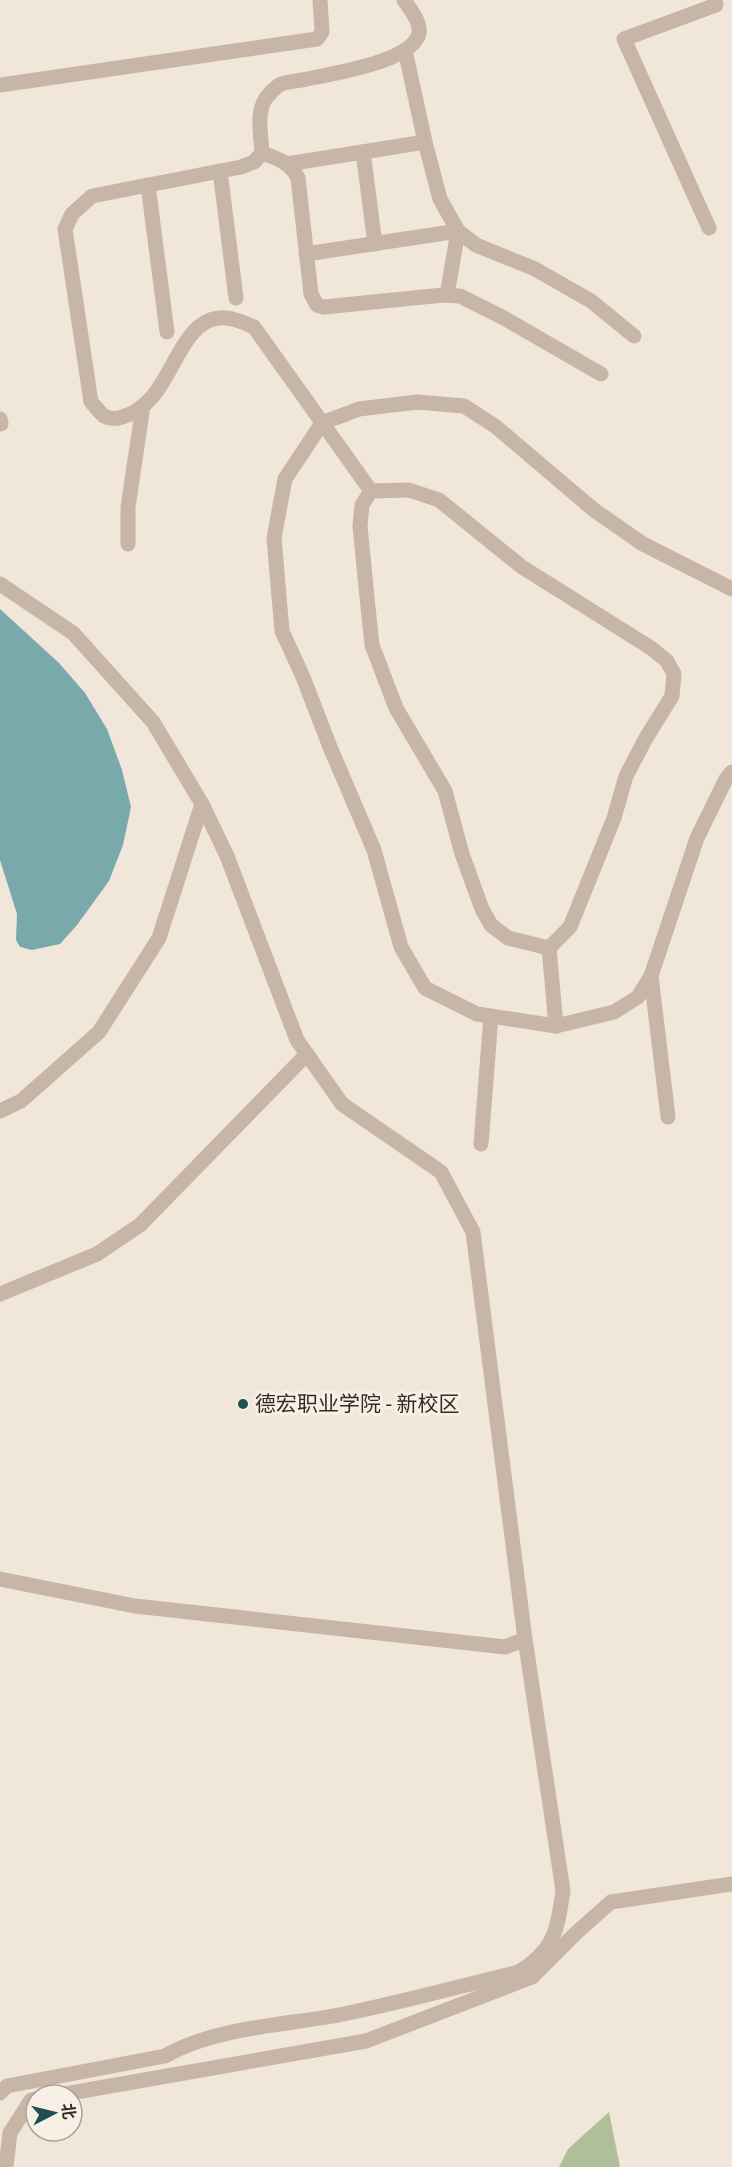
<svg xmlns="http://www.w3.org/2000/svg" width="732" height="2167" font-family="'PT Sans','Noto Sans SC',sans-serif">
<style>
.green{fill:#b1be9a}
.water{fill:#7aa9ac}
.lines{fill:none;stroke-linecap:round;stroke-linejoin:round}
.minor{stroke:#c7b6a6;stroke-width:15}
.poi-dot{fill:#1e4f53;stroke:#f8f0e5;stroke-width:2}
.labels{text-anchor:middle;stroke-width:6;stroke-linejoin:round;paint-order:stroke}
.poi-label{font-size:21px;fill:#342b27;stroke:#f8f0e5;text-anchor:start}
</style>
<rect width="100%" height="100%" fill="#f0e6da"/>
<polygon class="green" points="609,2112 620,2167 559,2167 568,2149"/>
<polygon class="water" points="0,609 59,663 85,693 107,729 122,770 131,807 123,845 109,881 77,925 60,944 32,950 20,947 16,940 17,914 0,860"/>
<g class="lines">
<g class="minor">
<polyline points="405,50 425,142 440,199 458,231 476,245 535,269 591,301 634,336"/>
<polyline points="0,85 317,39 322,32 320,0"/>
<polyline points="363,152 375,244"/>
<path d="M262 153C277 158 291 163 298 178L311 294 317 305 324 307 443 295 460 296 502 317 601 374"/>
<polyline points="287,164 425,142"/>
<polyline points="220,171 236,298"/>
<polyline points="148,185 167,332"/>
<polyline points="709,228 624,39 716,5 715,0"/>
<polyline points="306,254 458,231 447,295"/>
<polyline points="0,419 1,424"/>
<polygon points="409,490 439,500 522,567 651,648 667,661 674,674 672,696 646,738 626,776 614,818 570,927 549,948 508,938 491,925 482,909 462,854 445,791 396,708 372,645 368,607 360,526 362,505 371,491"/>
<path d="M371 491 254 327C240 321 225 314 210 320 173 335 170 404 122 417 117 419 110 419 104 416 100 413 95 406 91 402L65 229 72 214 92 196 241 167 254 162 262 153C261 136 256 112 266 98 269 94 275 88 279 85 285 82 295 81 302 80 327 74 413 63 419 33 421 22 410 9 404 0"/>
<polyline points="128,544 128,507 143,406"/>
<path d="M0 584 73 633 153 722 202 804 227 856 297 1040 342 1104 441 1172 473 1232 525 1639 563 1891C557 1930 555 1950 519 1972 461 1986 403 2002 344 2014 288 2025 215 2027 165 2056L7 2086 0 2093"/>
<polyline points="732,589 643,544 594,510 495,426 464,406 417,402 359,409 322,423 285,479 274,538 282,631 303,677 330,747 374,850 401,947 425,988 477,1014 556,1026 614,1012 638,997 651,976 697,838 726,779 732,772"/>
<polyline points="549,948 556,1026"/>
<polyline points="651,976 668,1117"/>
<polyline points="0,1111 21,1101 99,1032 159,938 202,804"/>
<polyline points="481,1144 491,1016"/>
<polyline points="0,1294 97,1254 140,1225 307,1054"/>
<polyline points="0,1579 135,1606 505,1647 525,1639"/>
<polyline points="59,2095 366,2041 532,1977 576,1933 611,1902 732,1884"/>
<polyline points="6,2167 10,2133 31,2100 36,2099"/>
</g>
</g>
<circle class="poi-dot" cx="243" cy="1404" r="6"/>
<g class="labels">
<g class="poi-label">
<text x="255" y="1411">德宏职业学院 - 新校区</text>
</g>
</g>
<g transform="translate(54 2113) rotate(83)"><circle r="28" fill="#f8f0e5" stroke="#aaa199" stroke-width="1.5"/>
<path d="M0-4.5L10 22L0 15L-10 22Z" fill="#1e4f53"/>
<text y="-9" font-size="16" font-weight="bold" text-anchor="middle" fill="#342b27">北</text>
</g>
</svg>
